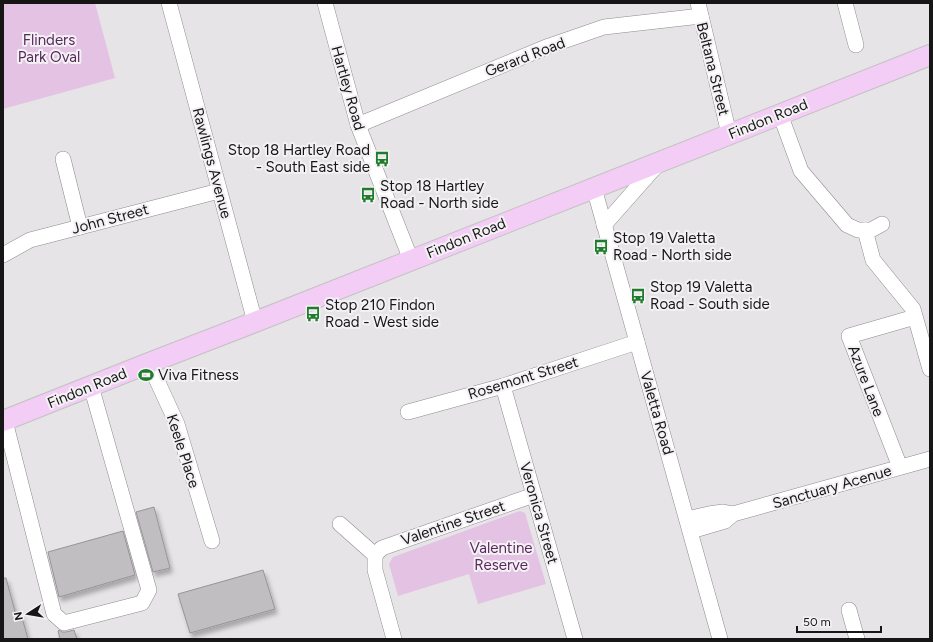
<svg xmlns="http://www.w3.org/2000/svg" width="933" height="642" font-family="Figtree,sans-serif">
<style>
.green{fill:#e3c2e4}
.building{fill:#c1bec1;stroke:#979497;filter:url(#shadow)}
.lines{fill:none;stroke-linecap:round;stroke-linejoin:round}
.minor-casing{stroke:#8e8c8e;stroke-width:16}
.major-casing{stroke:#c3c2c3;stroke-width:22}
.minor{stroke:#fff;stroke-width:15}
.major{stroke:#f3cdf5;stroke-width:20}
.labels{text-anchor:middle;stroke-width:4;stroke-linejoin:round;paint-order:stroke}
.park-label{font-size:15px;fill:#59295c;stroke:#f4f1f4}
.street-label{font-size:15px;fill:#171617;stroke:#f4f1f4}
.poi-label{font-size:15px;fill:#171617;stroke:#f4f1f4;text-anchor:start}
</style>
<defs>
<filter id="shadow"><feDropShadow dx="2.5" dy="4.5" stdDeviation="2" flood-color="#0004"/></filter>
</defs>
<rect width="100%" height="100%" fill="#e6e4e6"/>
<g class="green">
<polygon points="3,3 95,3 115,78 3,109"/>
<polygon points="520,511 525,513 546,584 478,604 469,574 398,596 389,564 393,557"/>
</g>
<g class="building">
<polygon points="154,507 170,568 153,572 136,512"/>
<polygon points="123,531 135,575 59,597 48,552"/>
<polygon points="263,570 275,609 190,633 178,594"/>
<polygon points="3,578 6,578 16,615 21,614 28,639 3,639"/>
<polygon points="59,630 62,632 66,632 74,630 77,639 60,639 58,631"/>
</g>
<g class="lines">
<g class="minor-casing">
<g id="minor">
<polyline points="169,3 255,322"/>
<polyline points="325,3 358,125 411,260"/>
<polyline points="698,3 729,134"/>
<polyline points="845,3 856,45"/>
<polyline points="780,114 801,171 847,225 858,230 871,230 882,224"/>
<polyline points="358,125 549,46 604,27 701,16"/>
<polyline points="63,159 80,227"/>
<polyline points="594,188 720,639"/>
<polyline points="604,225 658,164"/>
<polyline points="865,230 873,260 913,309 930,369"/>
<polyline points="3,255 30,240 219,191"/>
<polyline points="149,363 177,424 212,541"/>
<polyline points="503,386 534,495 575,639"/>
<polyline points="408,412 503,386 637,342"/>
<polyline points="5,421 54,614 64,623 142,603 149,590 91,386"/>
<polyline points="900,467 849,336 915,317"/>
<polyline points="687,519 709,514 723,512 733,514"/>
<polyline points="340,524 375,555 375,570 394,639"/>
<polyline points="691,531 725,521 733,514 930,459"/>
<polyline points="375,555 382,548 534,495"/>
<polyline points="849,610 857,639"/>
</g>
</g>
<g class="major-casing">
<polyline id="major" points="3,421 149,363 255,322 594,188 930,55"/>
</g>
<use href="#minor" class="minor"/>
<use href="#major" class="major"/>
</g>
<defs>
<g id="bus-bare" transform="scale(1.2)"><path d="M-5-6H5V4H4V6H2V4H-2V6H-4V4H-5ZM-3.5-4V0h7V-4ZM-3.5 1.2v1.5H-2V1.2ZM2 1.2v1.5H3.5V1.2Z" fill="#1f7c2c" stroke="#f4f1f4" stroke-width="2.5" paint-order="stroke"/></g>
<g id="stadium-bare" transform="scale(1.2)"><path d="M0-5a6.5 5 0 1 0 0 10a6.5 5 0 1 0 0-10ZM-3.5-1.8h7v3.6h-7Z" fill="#1f7c2c" stroke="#f4f1f4" stroke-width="2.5" paint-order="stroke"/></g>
</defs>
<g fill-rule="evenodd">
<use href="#bus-bare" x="382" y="159"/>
<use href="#bus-bare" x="368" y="195"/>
<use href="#bus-bare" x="601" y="247"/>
<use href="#bus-bare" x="638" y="296"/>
<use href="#bus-bare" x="313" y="314"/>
<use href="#stadium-bare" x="146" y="375"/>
</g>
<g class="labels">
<g class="park-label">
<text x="49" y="45">Flinders<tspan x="49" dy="17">Park Oval</tspan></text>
<text x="501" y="553">Valentine<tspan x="501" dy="17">Reserve</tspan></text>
</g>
<g class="street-label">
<text transform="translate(525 57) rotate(-21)" y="5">Gerard Road</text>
<text transform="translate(713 69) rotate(76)" y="5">Beltana Street</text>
<text transform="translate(348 88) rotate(74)" y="5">Hartley Road</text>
<text transform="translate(768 119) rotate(-22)" y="5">Findon Road</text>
<text transform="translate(212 163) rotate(75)" y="5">Rawlings Avenue</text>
<text transform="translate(110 219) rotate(-15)" y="5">John Street</text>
<text transform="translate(466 238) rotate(-22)" y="5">Findon Road</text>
<text transform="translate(523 378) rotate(-17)" y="5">Rosemont Street</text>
<text transform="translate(866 381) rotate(69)" y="5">Azure Lane</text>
<text transform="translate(87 388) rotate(-22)" y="5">Findon Road</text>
<text transform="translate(657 413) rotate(74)" y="5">Valetta Road</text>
<text transform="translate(183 451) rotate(72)" y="5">Keele Place</text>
<text transform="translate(832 487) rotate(-16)" y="5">Sanctuary Acenue</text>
<text transform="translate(539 513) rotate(74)" y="5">Veronica Street</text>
<text transform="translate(453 523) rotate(-19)" y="5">Valentine Street</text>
</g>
<g class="poi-label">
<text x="370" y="155" text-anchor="end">Stop 18 Hartley Road<tspan x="370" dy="17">- South East side</tspan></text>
<text x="380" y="191">Stop 18 Hartley<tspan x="380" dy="17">Road - North side</tspan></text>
<text x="613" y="243">Stop 19 Valetta<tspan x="613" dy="17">Road - North side</tspan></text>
<text x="650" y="292">Stop 19 Valetta<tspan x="650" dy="17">Road - South side</tspan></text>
<text x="325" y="310">Stop 210 Findon<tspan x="325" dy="17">Road - West side</tspan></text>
<text x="158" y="380">Viva Fitness</text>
</g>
</g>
<rect width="933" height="642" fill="none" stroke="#171617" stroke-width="8"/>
<g transform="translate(28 614) rotate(258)" stroke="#f4f1f4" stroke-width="3" paint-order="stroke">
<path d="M0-3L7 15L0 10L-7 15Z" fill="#171617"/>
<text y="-6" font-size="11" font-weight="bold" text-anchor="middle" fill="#171617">N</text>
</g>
<path d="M797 626v6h84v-6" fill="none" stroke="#171617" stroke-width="2"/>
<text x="803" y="626" font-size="12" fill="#171617" stroke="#f4f1f4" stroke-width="3" paint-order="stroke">50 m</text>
</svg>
